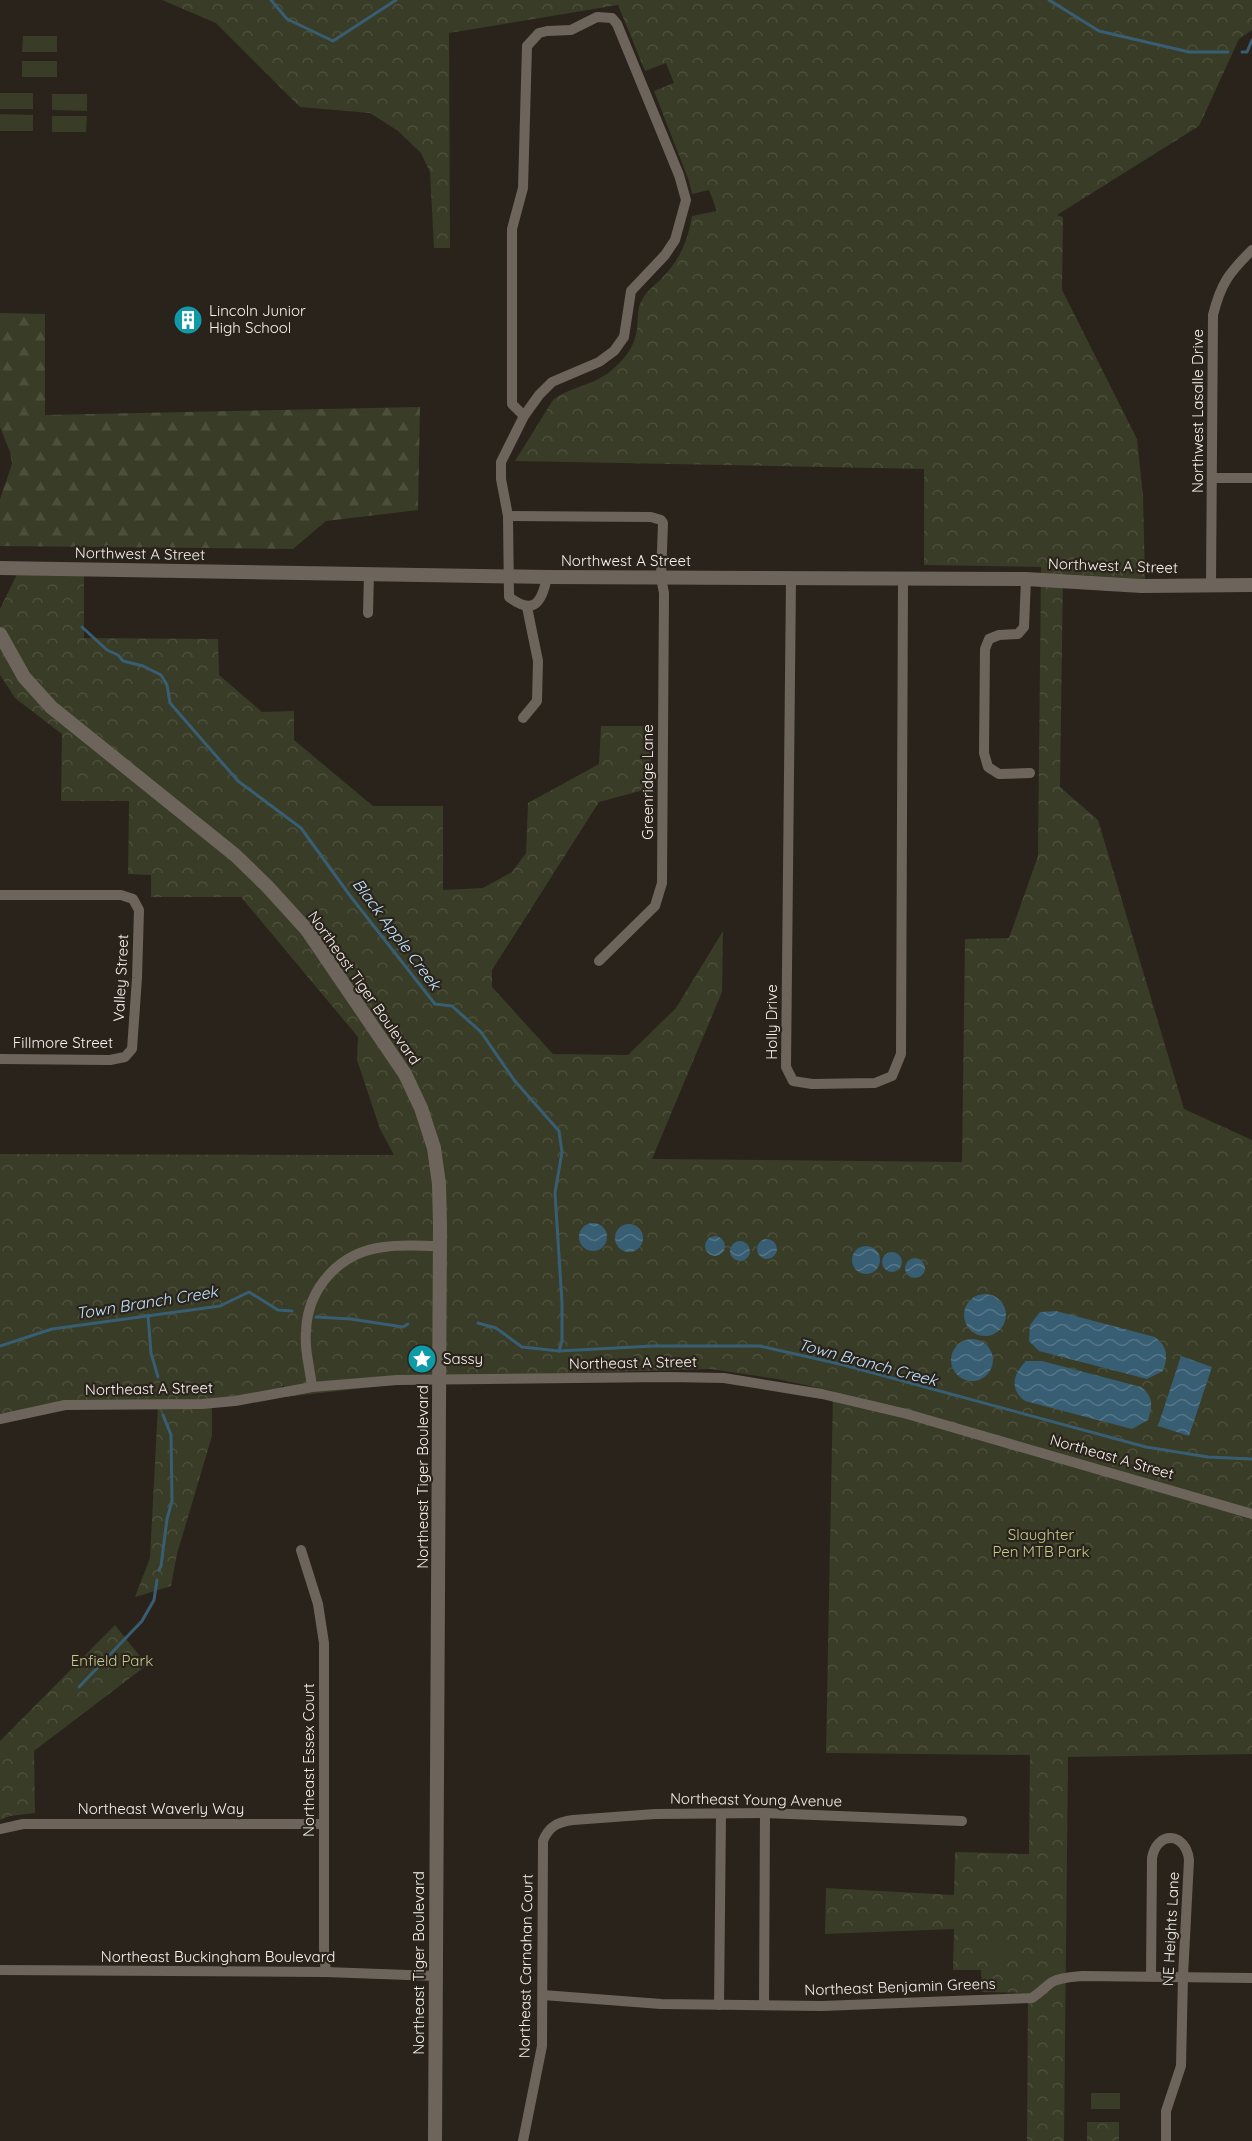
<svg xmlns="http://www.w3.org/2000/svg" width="1252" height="2141" font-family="Quicksand,sans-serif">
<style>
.forest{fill:url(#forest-firs)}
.park{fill:url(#park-crowns)}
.garden{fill:#393c26}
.water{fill:url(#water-waves)}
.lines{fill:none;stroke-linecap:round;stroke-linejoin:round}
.stream{stroke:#385e74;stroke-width:3}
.minor{stroke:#6d655c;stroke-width:10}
.tertiary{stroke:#6d655c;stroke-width:14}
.labels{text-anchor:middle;stroke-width:4.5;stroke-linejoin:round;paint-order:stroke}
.poi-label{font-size:15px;fill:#f8f3ee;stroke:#2a231c;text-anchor:start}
.street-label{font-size:15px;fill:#f8f3ee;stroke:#2a231c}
.park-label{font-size:15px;fill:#c4ce8d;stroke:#2a231c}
.water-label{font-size:16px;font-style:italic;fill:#c0e7ff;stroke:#2a231c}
</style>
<defs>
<pattern id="forest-firs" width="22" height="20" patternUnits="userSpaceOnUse" patternTransform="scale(1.5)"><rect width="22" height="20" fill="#393c26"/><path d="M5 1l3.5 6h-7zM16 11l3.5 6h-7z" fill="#4d4f3b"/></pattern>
<pattern id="park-crowns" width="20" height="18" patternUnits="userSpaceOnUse" patternTransform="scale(1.5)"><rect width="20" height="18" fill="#393c26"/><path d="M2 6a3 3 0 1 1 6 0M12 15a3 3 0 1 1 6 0" fill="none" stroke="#4d4f3b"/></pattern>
<pattern id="water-waves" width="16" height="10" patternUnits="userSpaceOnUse" patternTransform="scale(1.5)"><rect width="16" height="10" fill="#385e74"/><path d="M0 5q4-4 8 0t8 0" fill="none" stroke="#567688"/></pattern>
</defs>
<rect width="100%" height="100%" fill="#2a231c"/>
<polygon class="forest" points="0,313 45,314 45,415 420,407 418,510 326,521 293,549 0,546 0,499 12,464 10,452 0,427"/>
<g class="park">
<path d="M162 0H1252V30L1239 39 1199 126 1057 215 1063 217 1062 290 1137 439 1143 496 1145 579 1063 574 1060 787 1098 820 1184 1109 1252 1140V1754L1068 1757 1064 2141H1027L1028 1993 982 1992 981 1970H953L954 1929 825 1934 826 1888 954 1895 955 1852 1029 1854 1030 1755 826 1753 833 1391 777 1379 710 1369 471 1376 285 1397 284 1385 277 1391 212 1400V1436L177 1554 171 1586 135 1597 150 1558 158 1405 65 1406 0 1419V1154L394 1155 380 1129 357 1060 358 1037 241 897H151V875L128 874 129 801H61L62 734 15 698 0 675V609L17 574 84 575V638L218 639 219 675 262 712 294 711V740L373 806H443V890L483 888 512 872 526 853 528 803 599 764 601 726H651V788L599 802 492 970V987L553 1054 628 1055 676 1008 723 931 722 992 652 1159 962 1162 965 939 1009 938 1038 856 1041 567 924 565V469L515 461 553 400C571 386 597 385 614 368 626 358 635 345 637 329 638 320 637 310 641 302 646 291 654 286 662 278 680 260 688 240 692 216L717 211 709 190 692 194 689 181 654 91 674 83 666 63 645 71 618 5 449 33 450 248H434L430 172 421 153 398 131 370 113 300 107 216 23Z"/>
<polygon points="115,1625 147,1665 34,1751 35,1813 10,1816 0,1820 0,1741"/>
<rect x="1087" y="2122" width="32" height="19"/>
</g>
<g class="garden">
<polygon points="23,36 57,36 57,52 22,52"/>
<rect x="22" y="61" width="35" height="16"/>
<rect x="0" y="93" width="33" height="16"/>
<polygon points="52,94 87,94 87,111 52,110"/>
<polygon points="0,114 33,115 33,131 0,131"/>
<polygon points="52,116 87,116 86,132 52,132"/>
<polygon points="989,1940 1004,1940 1003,1966 989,1965"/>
<rect x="1091" y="2093" width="29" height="16"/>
</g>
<g class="water">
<circle cx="593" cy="1237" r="14"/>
<circle cx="629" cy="1238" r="14"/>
<circle cx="715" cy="1246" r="10"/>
<circle cx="767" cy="1249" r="10"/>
<circle cx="740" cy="1251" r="10"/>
<circle cx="866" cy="1260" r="14"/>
<circle cx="892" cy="1262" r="10"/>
<circle cx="915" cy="1268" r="10"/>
<circle cx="985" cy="1315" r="21"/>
<path d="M1056 1311 1155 1337C1168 1347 1168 1357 1163 1371L1147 1379 1039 1351 1029 1341 1030 1325 1040 1312Z"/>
<circle cx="972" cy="1360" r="21"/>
<polygon points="1181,1356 1212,1367 1189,1436 1158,1426"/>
<path d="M1026 1361H1042L1141 1387C1153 1396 1153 1406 1148 1420L1132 1429 1025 1401C1009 1389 1013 1374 1026 1361Z"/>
</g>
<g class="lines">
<g class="stream">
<polyline points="271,0 287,19 333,41 396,0"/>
<polyline points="1049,0 1099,31 1189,52 1228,52"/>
<polyline points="1242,52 1247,52 1252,40"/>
<polyline points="82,627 107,650 118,655 123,661 143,666 161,675 167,685 170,703 238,781 301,828 351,897 435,1004 452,1006 481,1032 514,1080 559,1131 562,1152 555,1193 562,1303 562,1341 559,1351"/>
<polyline points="148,1315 151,1353 158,1377"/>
<polyline points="316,1317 351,1319 403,1327 408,1324"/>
<polyline points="478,1323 496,1328 522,1347 559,1351 653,1346 760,1346 844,1365 1146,1447 1208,1457 1252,1459"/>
<polyline points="0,1346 52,1329 220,1306 249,1292 278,1310 292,1311"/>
<polyline points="159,1570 161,1566 167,1519 172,1501 171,1435 163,1415"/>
<polyline points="79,1687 142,1621 154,1600 157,1580"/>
</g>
<g class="minor">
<path d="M524 416 512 404V229L523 188 527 46 539 33 547 31 571 30 597 17 612 18 617 24 679 175 686 200 675 240 665 255 631 291 624 337 614 351 599 362 552 382 539 395 524 416 501 462V479L508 516 509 597C534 616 542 602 547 577"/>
<polyline points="1212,478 1252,478"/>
<polyline points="508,516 651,517 661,520 663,523 661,578 664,593 662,883 655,906 599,961"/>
<polyline points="791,579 786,1067 793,1081 812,1084 875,1083 892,1076 901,1054 903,579"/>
<polyline points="1026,579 1024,627 1018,634 999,635 989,639 985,649 984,753 988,767 999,774 1030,773"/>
<path d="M1211 585 1213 315C1221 283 1229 273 1252 250"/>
<polyline points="368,613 369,574"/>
<polyline points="523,718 537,701 538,661 527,607"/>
<polyline points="0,895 121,895 133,899 139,910 137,978 132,1049 125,1057 110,1060 0,1059"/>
<path d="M312 1387C310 1368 304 1350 306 1331 308 1287 340 1252 384 1247 402 1244 422 1246 440 1246"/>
<polyline points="0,1419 65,1405 202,1404 235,1401 312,1387 397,1380 667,1377 724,1378 822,1394 907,1414 1252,1514"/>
<polyline points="301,1550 318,1604 324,1643 324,1954 326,1972"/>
<polyline points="0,1829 23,1824 323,1824"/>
<polyline points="0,1970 326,1972 435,1976"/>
<path d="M1151 1976 1152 1858C1157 1830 1186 1832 1189 1860L1183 1976 1181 2066 1166 2111V2141"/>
<path d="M543 1995 661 2004 822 2006 1032 1998C1040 1993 1045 1987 1052 1982 1061 1977 1072 1977 1082 1976L1252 1978"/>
<polyline points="719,2005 721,1814"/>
<polyline points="764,2005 765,1813"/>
<path d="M523 2141 542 2046 543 1841C549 1826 558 1822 573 1820L655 1814 765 1813 962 1821"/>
</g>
<g class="tertiary">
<polyline points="0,568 547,577 1026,579 1142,586 1252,585"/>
<polyline points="0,634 24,677 51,707 235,855 267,886 307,930 405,1074 421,1108 434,1148 439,1184 440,1226 435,2141"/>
</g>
</g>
<defs>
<g id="building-disc" transform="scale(1.5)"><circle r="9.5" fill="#0f9aa8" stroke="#2a231c"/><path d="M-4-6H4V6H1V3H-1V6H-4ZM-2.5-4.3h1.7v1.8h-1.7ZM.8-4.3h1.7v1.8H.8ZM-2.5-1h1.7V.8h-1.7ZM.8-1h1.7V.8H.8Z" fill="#fff"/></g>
<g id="sight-disc" transform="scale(1.5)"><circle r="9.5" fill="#0f9aa8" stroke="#2a231c"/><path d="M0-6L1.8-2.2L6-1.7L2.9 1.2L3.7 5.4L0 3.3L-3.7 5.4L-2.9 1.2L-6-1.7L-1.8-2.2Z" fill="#fff"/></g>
</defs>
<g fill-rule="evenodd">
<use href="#building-disc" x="188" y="320"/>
<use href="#sight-disc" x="422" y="1359"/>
</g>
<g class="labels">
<g class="poi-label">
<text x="209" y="316">Lincoln Junior<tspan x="209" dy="17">High School</tspan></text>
<text x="443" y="1364">Sassy</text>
</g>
<g class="street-label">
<text transform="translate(1198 411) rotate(-90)" y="5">Northwest Lasalle Drive</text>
<text transform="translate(140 554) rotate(1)" y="5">Northwest A Street</text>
<text x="626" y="566">Northwest A Street</text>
<text transform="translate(1113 566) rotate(2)" y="5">Northwest A Street</text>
<text transform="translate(648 782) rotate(-90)" y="5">Greenridge Lane</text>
<text transform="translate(121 978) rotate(-87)" y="5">Valley Street</text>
<text transform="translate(364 988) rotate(55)" y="5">Northeast Tiger Boulevard</text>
<text transform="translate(772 1022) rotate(-90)" y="5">Holly Drive</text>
<text x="63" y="1048">Fillmore Street</text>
<text transform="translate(633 1363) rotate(-1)" y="5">Northeast A Street</text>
<text transform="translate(149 1389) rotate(-1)" y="5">Northeast A Street</text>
<text transform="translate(1112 1457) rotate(16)" y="5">Northeast A Street</text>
<text transform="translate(423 1477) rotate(-90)" y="5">Northeast Tiger Boulevard</text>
<text transform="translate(309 1760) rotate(-90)" y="5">Northeast Essex Court</text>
<text transform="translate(756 1800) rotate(1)" y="5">Northeast Young Avenue</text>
<text x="161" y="1814">Northeast Waverly Way</text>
<text transform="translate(1171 1929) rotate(-87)" y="5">NE Heights Lane</text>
<text x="218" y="1962">Northeast Buckingham Boulevard</text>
<text transform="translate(419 1963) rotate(-90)" y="5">Northeast Tiger Boulevard</text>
<text transform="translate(526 1966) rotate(-89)" y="5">Northeast Carnahan Court</text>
<text transform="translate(900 1987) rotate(-2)" y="5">Northeast Benjamin Greens</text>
</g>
<g class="park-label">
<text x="1041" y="1540">Slaughter<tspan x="1041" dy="17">Pen MTB Park</tspan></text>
<text x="112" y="1666">Enfield Park</text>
</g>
<g class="water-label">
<text transform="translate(397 934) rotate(53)" y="6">Black Apple Creek</text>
<text transform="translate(147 1302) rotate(-9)" y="6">Town Branch Creek</text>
<text transform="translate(868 1362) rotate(15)" y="6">Town Branch Creek</text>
</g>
</g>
</svg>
